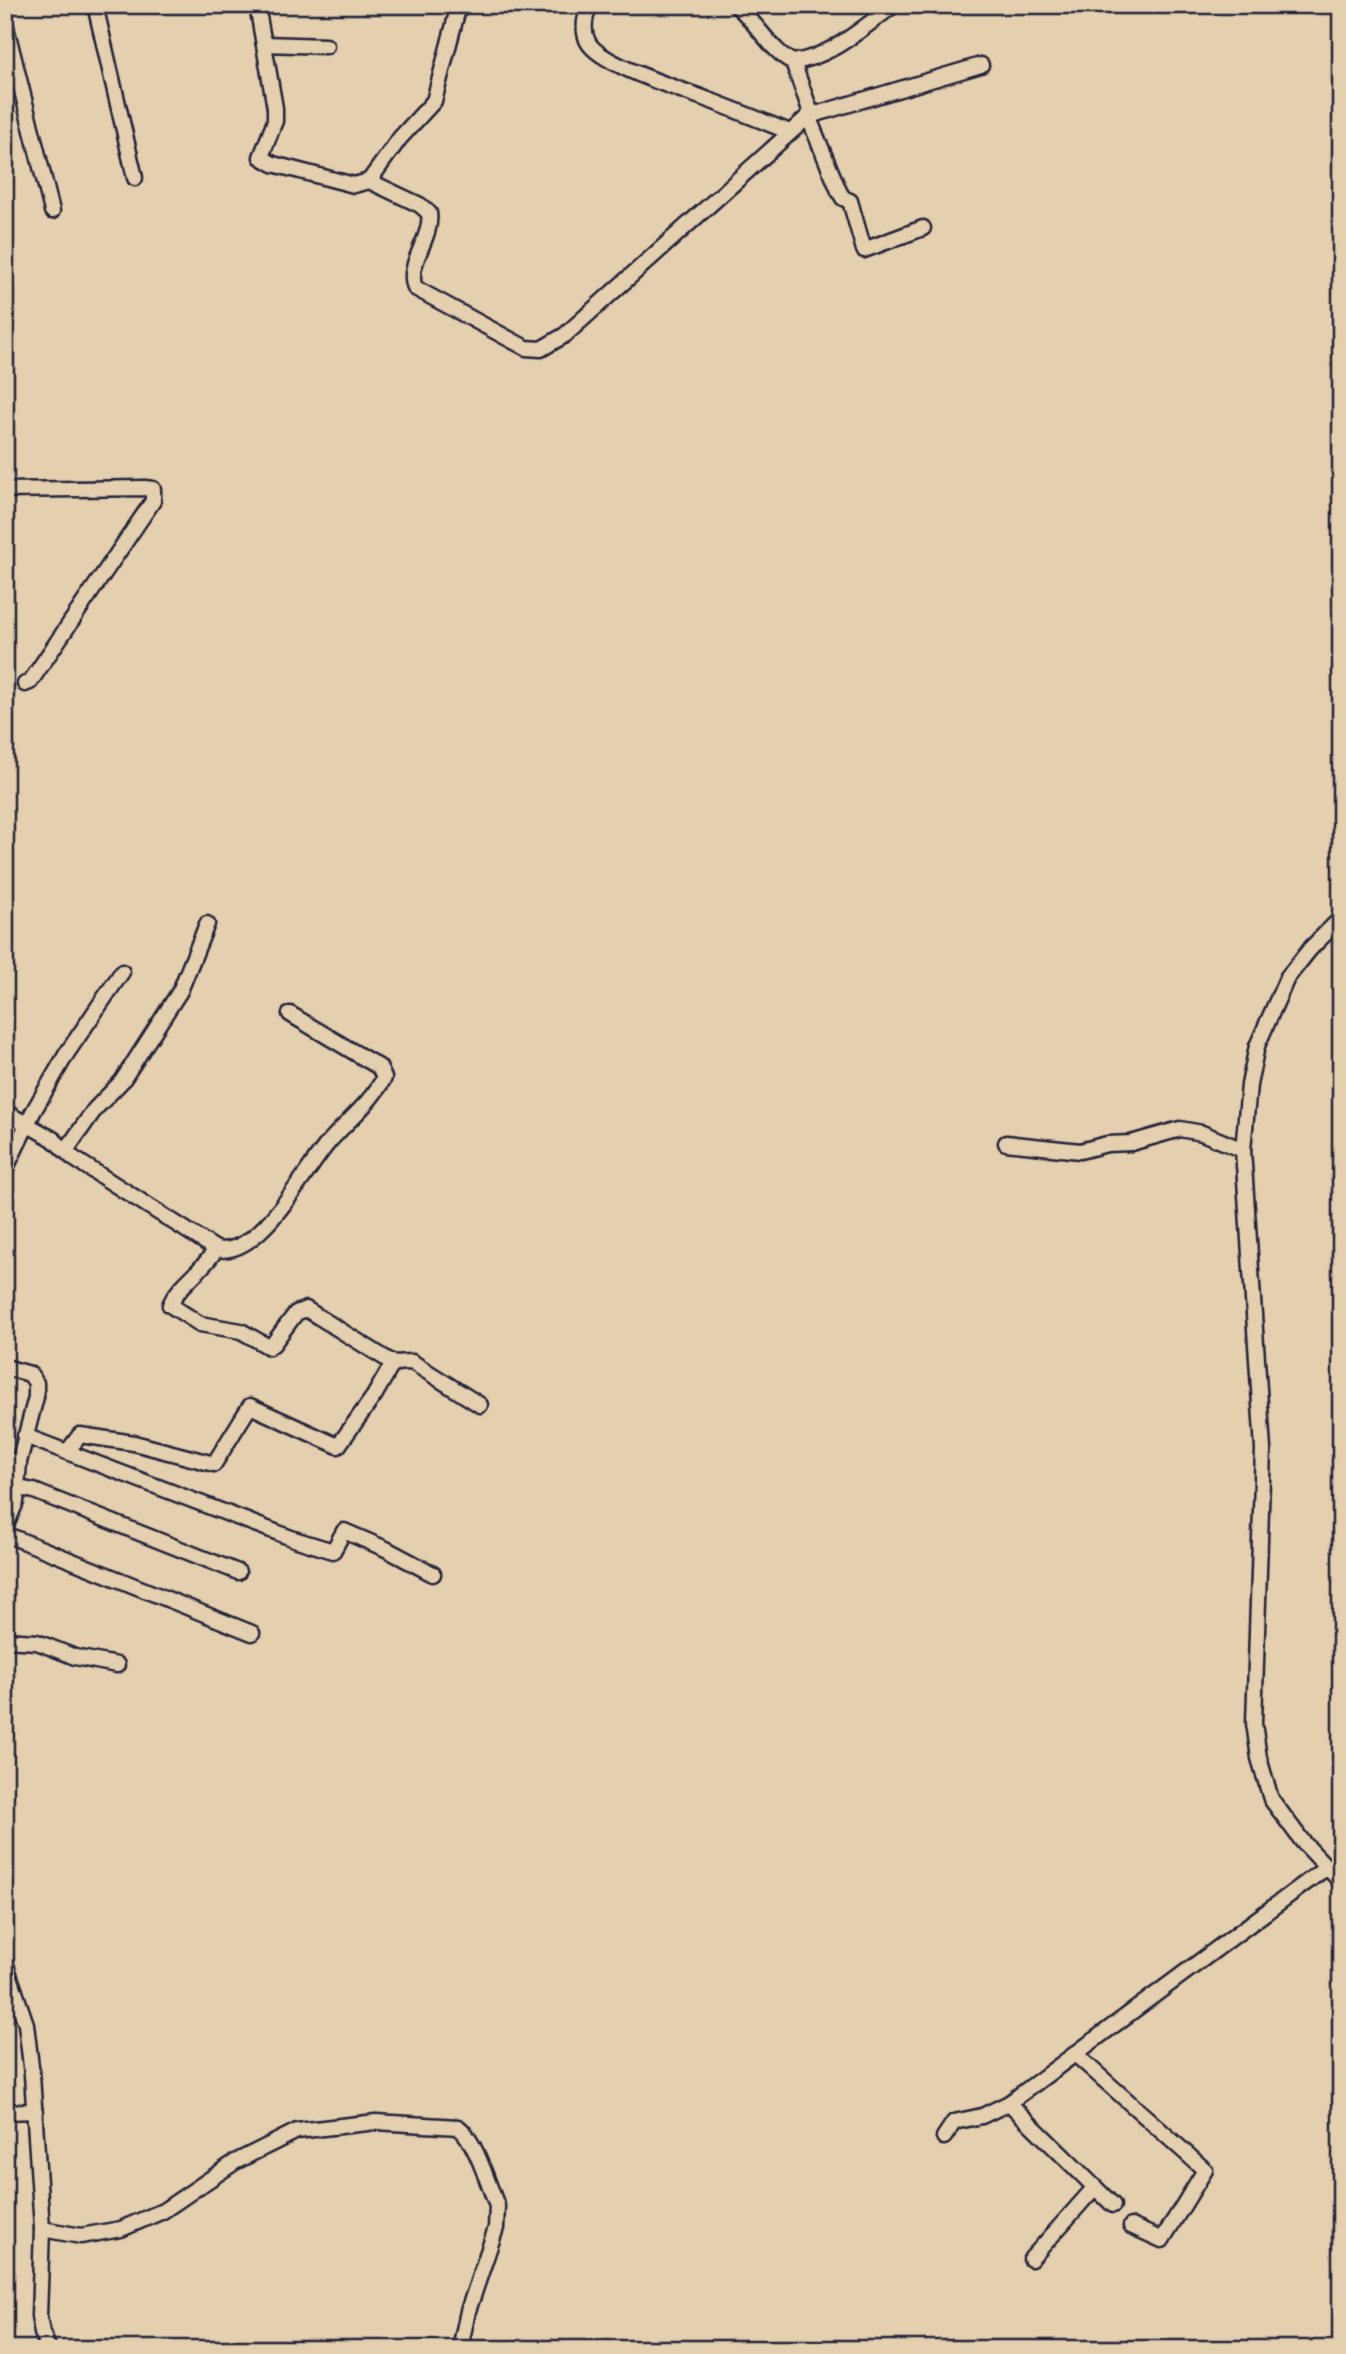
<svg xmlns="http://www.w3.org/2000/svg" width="1346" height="2354" font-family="Pangolin,sans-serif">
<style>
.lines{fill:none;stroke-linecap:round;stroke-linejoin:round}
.minor-casing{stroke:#22223b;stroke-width:19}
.minor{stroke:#e4cfae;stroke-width:14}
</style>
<rect width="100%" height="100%" fill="#e4cfae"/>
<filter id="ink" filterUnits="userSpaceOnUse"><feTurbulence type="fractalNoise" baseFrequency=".0143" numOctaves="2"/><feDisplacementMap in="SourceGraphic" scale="14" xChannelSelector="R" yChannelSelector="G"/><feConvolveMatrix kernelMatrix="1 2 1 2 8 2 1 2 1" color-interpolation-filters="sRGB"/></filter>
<g filter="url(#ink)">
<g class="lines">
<g class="minor-casing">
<g id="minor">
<polyline points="95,5 135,178"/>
<polyline points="257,5 275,108 275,121 261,157 273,164 354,185 369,181 400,138 434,101 459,5"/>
<path d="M590 5C585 16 582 30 588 42 601 66 687 91 714 102 740 112 765 122 790 132"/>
<path d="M736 5C755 21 773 53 793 62 832 57 863 27 894 5"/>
<polyline points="5,23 52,211"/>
<polyline points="264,44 326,46"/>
<polyline points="793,62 810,110 816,114 981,65"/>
<polyline points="808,116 839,191 843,198 850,201 864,250 923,228"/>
<path d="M369 181 420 205 429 213C433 238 405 264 415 288L526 348 541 349 565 335 812 113"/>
<polyline points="5,490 145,488 153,489 153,501 30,682 25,684"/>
<polyline points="1341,918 1310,949 1287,978 1257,1046 1249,1085 1243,1150 1263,1449 1254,1723 1259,1758 1271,1799 1303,1842 1341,1882"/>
<path d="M5 1112 53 1139 73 1158 216 1249C204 1270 178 1285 170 1305L200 1324 241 1331 269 1347 273 1344 296 1313 306 1309 393 1363 374 1396 338 1446 250 1406 214 1464 134 1443 80 1435 67 1452"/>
<polyline points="1006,1143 1080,1151 1107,1144 1131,1143 1180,1129 1202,1133 1243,1150"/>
<polyline points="67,1149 95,1109 122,1081 180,991 207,924"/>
<polyline points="5,1170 33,1112 67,1053 122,972"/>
<path d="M216 1249C259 1259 304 1171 328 1143 347 1121 370 1104 384 1078L379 1067 290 1014"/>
<polyline points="393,1363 412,1362 480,1405"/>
<polyline points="5,1367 30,1374 36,1383 36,1397 19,1462 16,1502 5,1528"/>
<polyline points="25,1436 294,1539 333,1551 344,1531 386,1549 433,1574"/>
<polyline points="5,1461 19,1462"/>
<polyline points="19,1488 34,1491 238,1572"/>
<polyline points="5,1534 252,1633"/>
<polyline points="5,1640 37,1642 75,1657 117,1665"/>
<polyline points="5,1962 26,2024 32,2075 42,2229 39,2316 42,2333 49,2349"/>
<polyline points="1075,2054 1205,2170 1162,2240 1131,2226"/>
<polyline points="1009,2103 1113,2205"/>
<polyline points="5,2112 35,2111"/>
<polyline points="944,2137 954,2122 982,2116 1009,2103 1327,1867"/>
<path d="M42 2229 81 2236 121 2229 163 2211 235 2162 297 2131 376 2122 458 2127C475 2138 489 2187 497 2206L496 2228 468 2311 460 2349"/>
<polyline points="1031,2259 1095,2187"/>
</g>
</g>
<use href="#minor" class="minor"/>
</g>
</g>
<rect width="1346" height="2354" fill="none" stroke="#e4cfae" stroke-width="28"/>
<rect x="14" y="14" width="1318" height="2326" fill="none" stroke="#22223b" stroke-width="2.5" filter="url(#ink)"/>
</svg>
